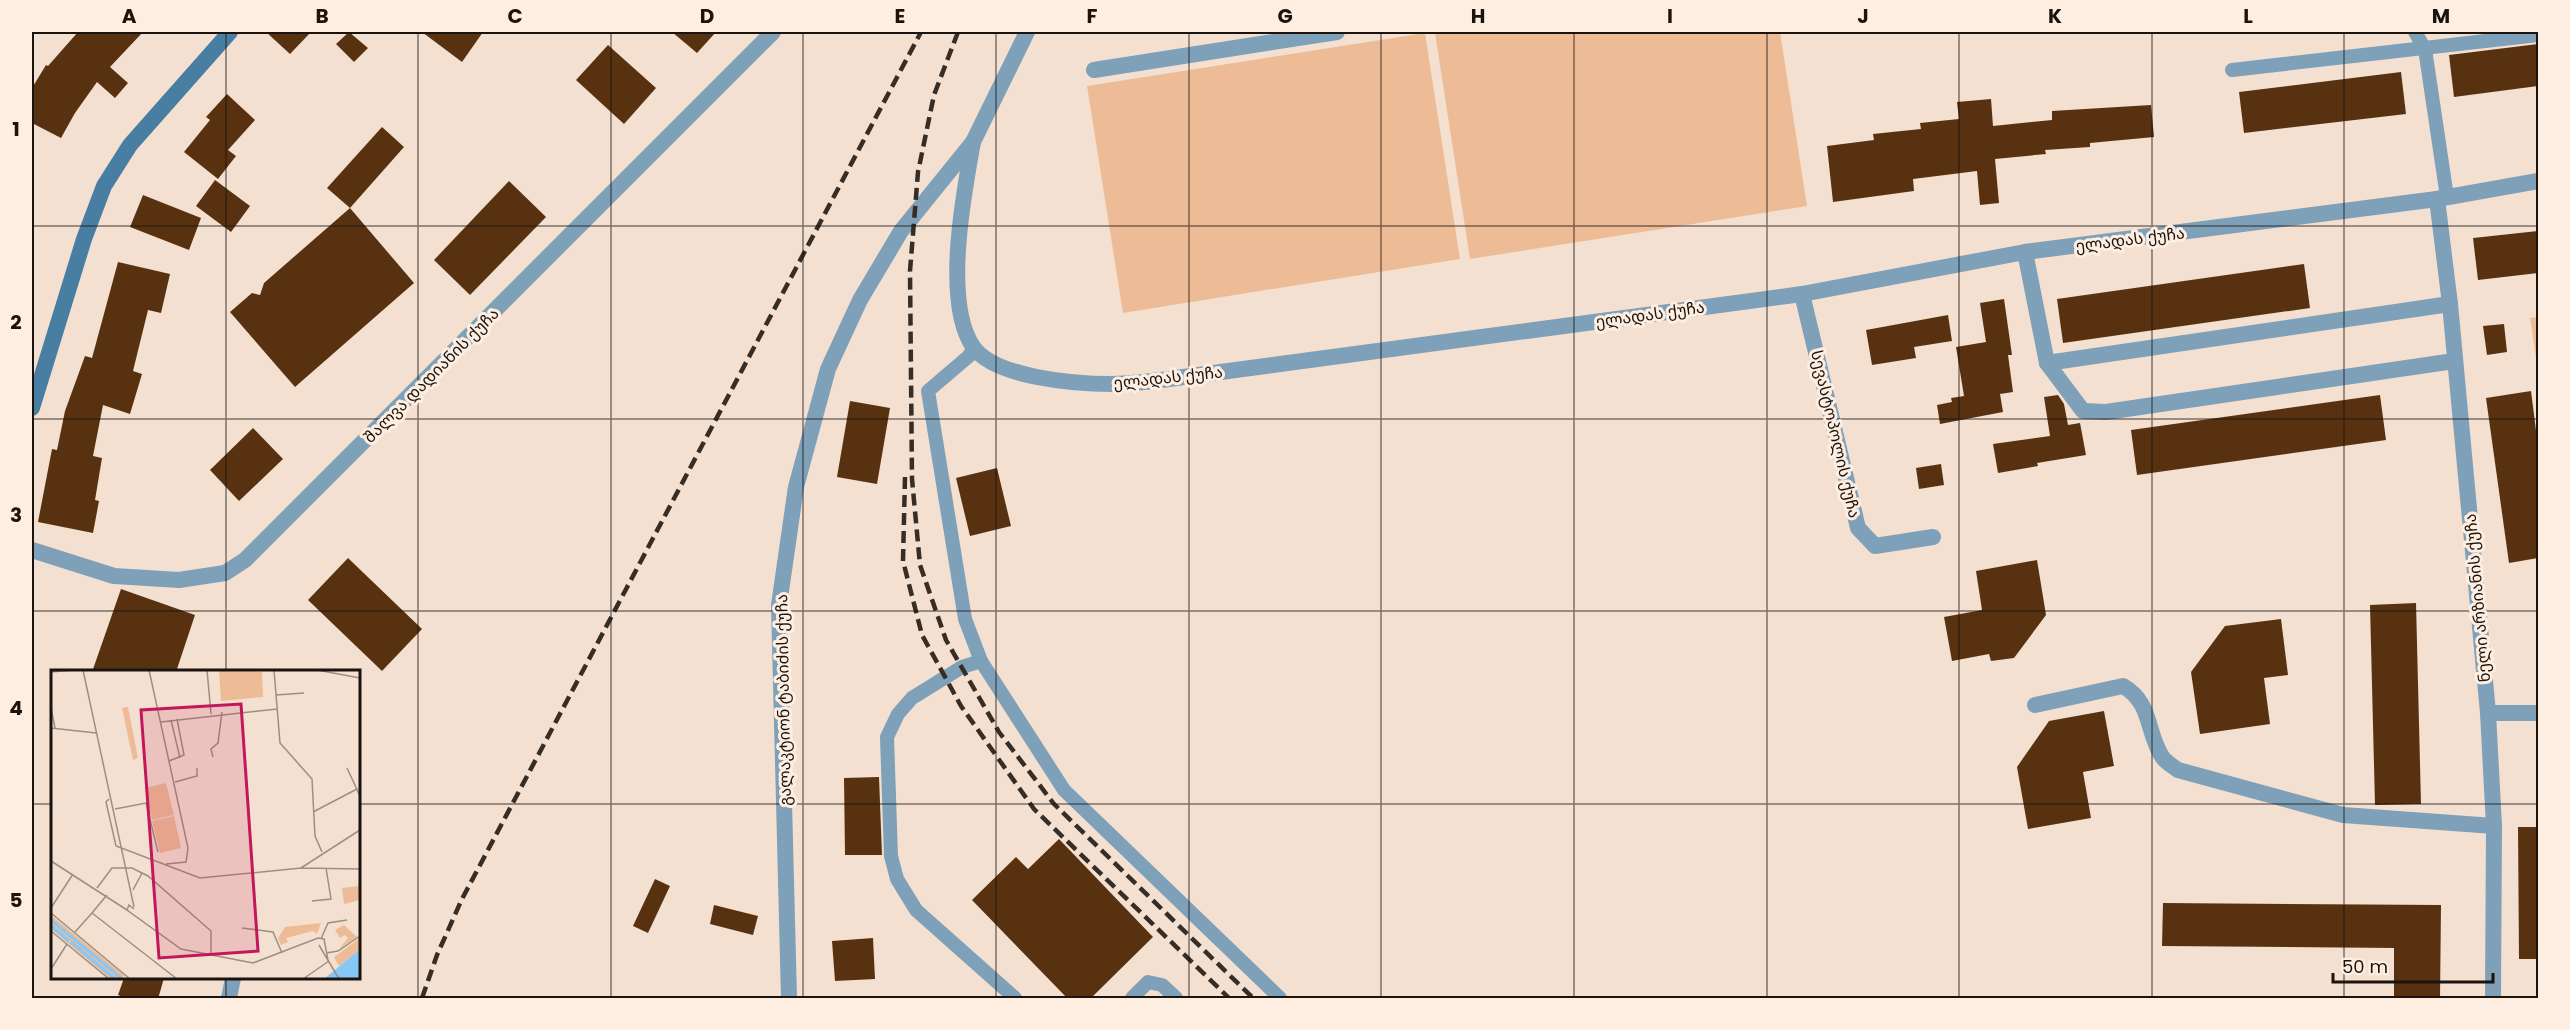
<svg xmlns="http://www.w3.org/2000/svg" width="2570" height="1030" font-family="Poppins,'Noto Sans Georgian',sans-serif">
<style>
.green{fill:#edbc96}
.building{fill:#583210}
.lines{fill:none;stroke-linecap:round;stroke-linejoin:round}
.service{stroke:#7ea0b9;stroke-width:14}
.minor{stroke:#7ea0b9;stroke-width:16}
.secondary{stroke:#497ea3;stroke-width:16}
.rail{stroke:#352d26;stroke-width:4.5;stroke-dasharray:12 6;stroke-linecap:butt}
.grid{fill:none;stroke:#1a130e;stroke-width:1.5;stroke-opacity:0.55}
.labels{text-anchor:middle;stroke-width:6;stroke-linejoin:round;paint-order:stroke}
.street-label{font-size:16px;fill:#1a130e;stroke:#feeee1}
.inset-river{fill:none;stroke:#85c8f7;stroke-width:3}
.inset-road{fill:none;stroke:#9d8e82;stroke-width:1.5}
.view{fill:#c2185b;fill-opacity:0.15;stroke:#c2185b;stroke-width:3}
.inset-edge{fill:none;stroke:#1a130e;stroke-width:3}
.neatline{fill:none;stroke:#1a130e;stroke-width:2}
.grid-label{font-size:20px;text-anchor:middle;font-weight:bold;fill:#1a130e}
</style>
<rect width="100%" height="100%" fill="#f4e0d0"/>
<g class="green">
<polygon points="1444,32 1780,32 1807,206 1470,259 1435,33"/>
<polygon points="1425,33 1460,259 1123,313 1087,86"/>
<polygon points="2538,317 2538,371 2530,318"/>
</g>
<g class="building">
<polygon points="78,32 143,32 110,67 128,83 115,98 97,82 75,113 61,138 32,123 32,88 46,65 48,66"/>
<polygon points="266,32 311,32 290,54"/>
<polygon points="349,32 368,48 354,62 336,44"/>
<polygon points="422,32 483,32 462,62"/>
<polygon points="672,32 716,32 697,53"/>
<polygon points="2538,44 2538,86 2454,97 2449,55"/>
<polygon points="608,45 656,88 624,124 576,80"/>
<polygon points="2401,72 2406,114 2244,133 2239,92"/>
<polygon points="227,94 255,120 228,150 236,156 218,179 184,152 210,120 206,117"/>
<polygon points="1991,99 1993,126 2052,120 2052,111 2151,105 2154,137 2090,143 2090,147 2045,150 2046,154 1995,159 1999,203 1980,205 1977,171 1913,179 1914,191 1833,202 1827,146 1874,140 1873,134 1921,129 1920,123 1959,119 1957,102"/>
<polygon points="382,127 404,147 350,208 327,188"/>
<polygon points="215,180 250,206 231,232 196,206"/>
<polygon points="509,181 546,217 470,295 434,260"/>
<polygon points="143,195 201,218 189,250 130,227"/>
<polygon points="350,208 414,283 295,387 230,312 252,293 260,295 264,283"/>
<polygon points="2538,231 2538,273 2478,280 2473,238"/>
<polygon points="118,262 170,274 161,313 148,310 133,371 142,374 130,414 103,405 93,456 102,458 95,500 99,501 93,533 38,522 52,449 57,450 65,411 85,356 92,358"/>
<polygon points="2304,264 2310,308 2063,343 2057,299"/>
<polygon points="2004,299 2012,355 2008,355 2013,392 2000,394 2003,412 1940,424 1937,405 1952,402 1951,398 1964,396 1956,347 1986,342 1980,303"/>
<polygon points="1948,315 1952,341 1914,347 1916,358 1872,365 1866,330"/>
<polygon points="2504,324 2507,352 2487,355 2483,326"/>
<polygon points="2531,391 2538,446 2538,558 2509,563 2486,398"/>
<polygon points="2058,395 2064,404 2068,425 2080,423 2086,455 2037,463 2038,466 1998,473 1993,444 2050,436 2044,397"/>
<polygon points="2380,395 2386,440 2137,475 2131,430"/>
<polygon points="850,401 890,408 877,484 837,477"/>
<polygon points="253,428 283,459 239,501 210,470"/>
<polygon points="1941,464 1944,485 1919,489 1916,468"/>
<polygon points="997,468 1011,526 970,536 956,478"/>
<polygon points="348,558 422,629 382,671 308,600"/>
<polygon points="2037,560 2046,615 2014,658 1991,661 1989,654 1952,661 1944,617 1982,610 1976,571"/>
<polygon points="121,589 195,615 176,672 92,672"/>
<polygon points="2416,603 2421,804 2375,805 2370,605"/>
<polygon points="2281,619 2288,675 2264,678 2270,724 2200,734 2191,672 2225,626"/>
<polygon points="2104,711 2114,766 2083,772 2091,818 2028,829 2017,767 2049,721"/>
<polygon points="879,777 882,855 845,855 844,778"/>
<polygon points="2518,827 2538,827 2538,959 2519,959"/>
<polygon points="1059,839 1153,937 1090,999 1068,999 972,900 1016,857 1028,869"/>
<polygon points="655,879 670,886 648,933 633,926"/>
<polygon points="2163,903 2441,905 2440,999 2394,999 2394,948 2162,946"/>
<polygon points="714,905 758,916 753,935 710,924"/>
<polygon points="873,938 875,979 835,981 832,941"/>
<polygon points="124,978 164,978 158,999 129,999 118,995"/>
</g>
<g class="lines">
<g class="service">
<polyline points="2415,32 2425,49 2447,197"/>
<polyline points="2232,70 2538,35"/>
<polyline points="974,347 969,356 928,391 965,619 981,661 1064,790 1280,998"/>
<polyline points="981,661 962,667 912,698 898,714 887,737 891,856 897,879 916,910 1015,998"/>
<polyline points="1132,998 1148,982 1162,985 1176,998"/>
</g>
<g class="minor">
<polyline points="1094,70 1337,32"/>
<path d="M973 142C964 192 942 304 974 348 997 378 1076 384 1112 384 1133 384 1155 381 1176 378L1802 294 2025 252 2437 199 2538 181"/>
<polyline points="2437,199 2450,304 2488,713 2494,826 2493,998"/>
<polyline points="2025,252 2047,363 2083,411 2106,412 2454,361"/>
<polyline points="1802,294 1858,528 1875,546 1933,537"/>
<polyline points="2047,363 2450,304"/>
<polyline points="32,550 114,576 179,580 225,573 245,560 773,32"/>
<path d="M2035 705 2123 686C2153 703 2146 734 2163 758 2167 763 2174 767 2178 770L2343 815 2494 826"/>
<polyline points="2488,713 2538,713"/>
<polyline points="229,998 233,978"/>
<polyline points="789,998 779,605 796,487 828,369 860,300 901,231 973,142 1027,32"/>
</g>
<polyline class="secondary" points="32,408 84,239 104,186 130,145 230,32"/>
<g class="rail">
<polyline points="958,32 934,95 918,172 910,271 912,479 920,565 946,640 999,732 1054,804 1253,998"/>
<polyline points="905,477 903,561 922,635 961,706 1034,809 1229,998"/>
<polyline points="422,998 437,955 462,899 921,32"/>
</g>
</g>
<path class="grid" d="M226 32V672M418 32V998M611 32V998M803 32V998M996 32V998M1189 32V998M1381 32V998M1574 32V998M1767 32V998M1959 32V998M2152 32V998M2344 32V998M32 226H2538M32 419H2538M32 611H2538M32 804H52M358 804H2538M226 978V998"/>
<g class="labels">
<g class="street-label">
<text transform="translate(2130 239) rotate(-7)" y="6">ელადას ქუჩა</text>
<text transform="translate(1650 314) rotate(-8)" y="6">ელადას ქუჩა</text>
<text transform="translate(431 375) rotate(-45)" y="6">შალვა დადიანის ქუჩა</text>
<text transform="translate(1168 377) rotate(-6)" y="6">ელადას ქუჩა</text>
<text transform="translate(1836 434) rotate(77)" y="6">სევასტოპოლის ქუჩა</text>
<text transform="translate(2477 598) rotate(-95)" y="6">ნელი არზიანის ქუჩა</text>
<text transform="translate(783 700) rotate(-91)" y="6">გალაკტიონ ტაბიძის ქუჩა</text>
</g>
</g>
<g transform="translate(51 670)">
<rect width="309" height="309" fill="#f4e0d0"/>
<path d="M168 1 211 2 212 27 170 31ZM77 37 87 88 82 90 71 38ZM115 113 123 145 101 150 94 118ZM123 146 130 178 109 183 101 151ZM309 208V230L293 234 291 218 307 216ZM0 245 73 305 71 309H59L0 259ZM270 253 266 264 262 261 235 268 237 272 230 275 227 268 234 257ZM293 255 306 267 288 279 297 268 294 265 289 268 284 260ZM309 268V279L288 296 283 287Z" fill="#edbc96"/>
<path d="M309 279V309H273Z" fill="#85c8f7"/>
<path class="inset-river" d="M0 250 70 308M0 256 18 271M20 272 64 309"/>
<path class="inset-road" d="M32 0 83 237M98 0 137 178 135 192 115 194M156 0 160 44M223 0 229 73 261 109 264 166 271 182M266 0 309 8M0 2 23 0M225 25 253 23M0 38 4 58M120 50 129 88M110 52 226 39M0 58 45 63M162 87 160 79 167 73 171 42M118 91 133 85 126 49M296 98 309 126M124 112 146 106V98M58 129 55 132 65 176 149 208 250 198 309 160M64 139 95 133 107 182M262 142 306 119M0 191 76 240M250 198 309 199M46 218 61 198H81L97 206 160 261V286M82 220 91 203M56 225 41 243 126 309M261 231 280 229 275 198M0 238 22 204M83 239 78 235 76 240 130 279 202 293 267 268 273 269 277 290M0 243 79 309M191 258 222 262 231 283M0 261 58 309M24 262 41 243M270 269 277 253 296 250M268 275 288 309M275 283 287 281 309 266M0 299 16 274M252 309 278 291"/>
<path class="view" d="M190 34 207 281 108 288 90 40Z"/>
<rect width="309" height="309" class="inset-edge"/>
</g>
<rect width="2570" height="1030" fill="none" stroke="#feeee1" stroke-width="66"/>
<path d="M2333 973v9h160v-9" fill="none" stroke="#1a130e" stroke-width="3"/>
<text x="2342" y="973" font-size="18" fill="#1a130e" stroke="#feeee1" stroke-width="4.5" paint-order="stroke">50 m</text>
<rect x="33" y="33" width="2504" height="964" class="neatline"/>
<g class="grid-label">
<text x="129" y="23">A</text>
<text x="322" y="23">B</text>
<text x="515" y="23">C</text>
<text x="707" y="23">D</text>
<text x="900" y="23">E</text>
<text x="1092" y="23">F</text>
<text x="1285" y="23">G</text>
<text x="1478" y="23">H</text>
<text x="1670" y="23">I</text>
<text x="1863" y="23">J</text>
<text x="2055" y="23">K</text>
<text x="2248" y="23">L</text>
<text x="2441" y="23">M</text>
<text x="16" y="136">1</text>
<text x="16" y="329">2</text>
<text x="16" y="522">3</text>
<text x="16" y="715">4</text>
<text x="16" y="907">5</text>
</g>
</svg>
